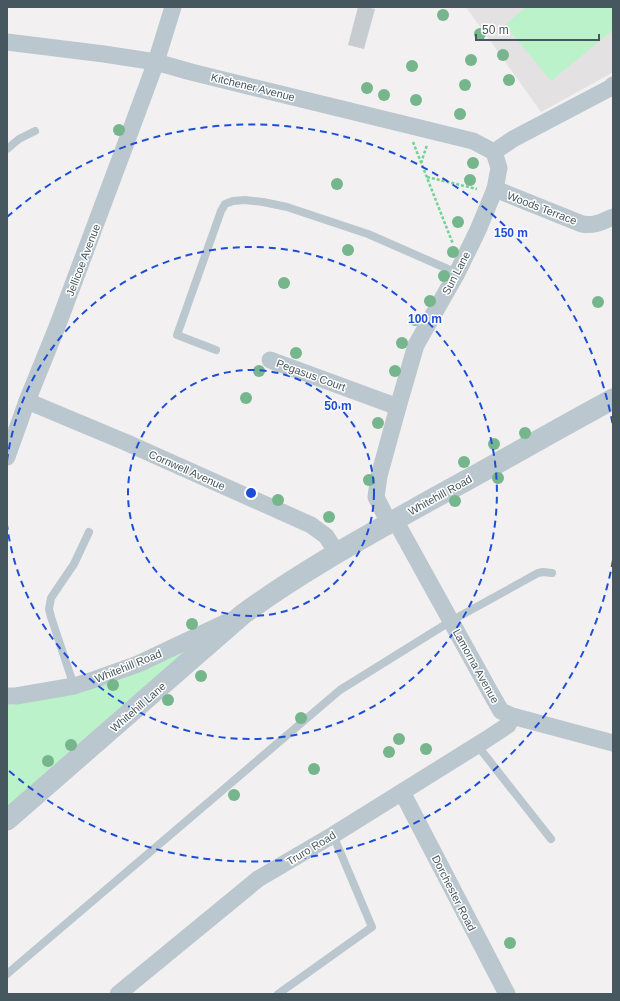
<svg xmlns="http://www.w3.org/2000/svg" width="620" height="1001" font-family="Helvetica,sans-serif">
<style>
.education{fill:#e4e1e2}
.green{fill:#bcf2c9}
.building{fill:#c6ccd0}
.lines{fill:none;stroke-linecap:round;stroke-linejoin:round}
.path{stroke:#71d395;stroke-width:2.5;stroke-dasharray:3 2;stroke-linecap:butt}
.service{stroke:#bac7ce;stroke-width:8}
.minor{stroke:#bac7ce;stroke-width:17}
.tertiary{stroke:#bac7ce;stroke-width:21}
.tree{fill:#76b68c}
.ring{fill:none;stroke:#1d4ed8;stroke-width:2;stroke-dasharray:7 5}
.labels{text-anchor:middle;stroke-width:3;stroke-linejoin:round;paint-order:stroke}
.street-label{font-size:11px;fill:#46575f;stroke:#fff}
.centre{fill:#1d4ed8;stroke:#fff;stroke-width:2}
.ring-label{font-size:12px;text-anchor:middle;font-weight:bold;fill:#1d4ed8;stroke:#fff;stroke-width:3;stroke-linejoin:round;paint-order:stroke}
</style>
<rect width="100%" height="100%" fill="#f2f0f0"/>
<polygon class="education" points="466,7 613,7 613,72 610,74 541,112"/>
<g class="green">
<polygon points="526,7 613,7 613,30 551,81 505,25"/>
<polygon points="183,650 184,655 7,807 7,704 11,705 85,690"/>
</g>
<polygon class="building" points="358,7 366,7 375,9 364,49 348,45"/>
<g class="lines">
<g class="path">
<polyline points="413,142 453,244"/>
<polyline points="421,163 427,145"/>
<polyline points="427,177 477,189"/>
</g>
<g class="service">
<polyline points="7,149 19,139 35,131"/>
<polyline points="216,350 177,335 221,211 225,204 233,201 245,200 263,202 287,207 368,234 457,273"/>
<polyline points="74,686 51,617 49,609 51,598 59,586 74,564 89,532"/>
<polyline points="477,745 551,839"/>
<polyline points="7,974 340,690 451,621 538,573 543,572 552,573"/>
<polyline points="278,994 372,927 333,835"/>
</g>
<g class="minor">
<polyline points="7,42 104,54 156,62 191,72 473,141 494,152"/>
<polyline points="494,152 513,139 610,88 613,85"/>
<path d="M495 189 582 224C595 226 601 222 613 217"/>
<polyline points="270,360 398,407"/>
<polyline points="27,401 125,442 311,525 326,536 337,553"/>
<polyline points="7,457 27,401 57,327 123,151 156,62 173,7"/>
<polyline points="395,520 489,690 501,711 512,716 613,743"/>
<polyline points="389,523 376,497 379,476 398,407 416,345 457,273 478,230 495,189 499,168 494,152"/>
<polyline points="7,696 16,696 74,686 96,679 138,664 229,621"/>
<polyline points="402,792 507,994"/>
<polyline points="118,994 258,879 333,835 487,739 508,725 512,716"/>
</g>
<path class="tertiary" d="M7 820 242 615C303 570 370 534 436 497 495 465 554 431 613 399"/>
</g>
<g class="tree">
<circle cx="443" cy="15" r="6"/>
<circle cx="480" cy="34" r="6"/>
<circle cx="503" cy="55" r="6"/>
<circle cx="471" cy="60" r="6"/>
<circle cx="412" cy="66" r="6"/>
<circle cx="509" cy="80" r="6"/>
<circle cx="465" cy="85" r="6"/>
<circle cx="367" cy="88" r="6"/>
<circle cx="384" cy="95" r="6"/>
<circle cx="416" cy="100" r="6"/>
<circle cx="460" cy="114" r="6"/>
<circle cx="119" cy="130" r="6"/>
<circle cx="473" cy="163" r="6"/>
<circle cx="470" cy="180" r="6"/>
<circle cx="337" cy="184" r="6"/>
<circle cx="458" cy="222" r="6"/>
<circle cx="348" cy="250" r="6"/>
<circle cx="453" cy="252" r="6"/>
<circle cx="444" cy="276" r="6"/>
<circle cx="284" cy="283" r="6"/>
<circle cx="430" cy="301" r="6"/>
<circle cx="598" cy="302" r="6"/>
<circle cx="415" cy="320" r="6"/>
<circle cx="402" cy="343" r="6"/>
<circle cx="296" cy="353" r="6"/>
<circle cx="259" cy="371" r="6"/>
<circle cx="395" cy="371" r="6"/>
<circle cx="246" cy="398" r="6"/>
<circle cx="378" cy="423" r="6"/>
<circle cx="525" cy="433" r="6"/>
<circle cx="494" cy="444" r="6"/>
<circle cx="464" cy="462" r="6"/>
<circle cx="498" cy="478" r="6"/>
<circle cx="369" cy="480" r="6"/>
<circle cx="278" cy="500" r="6"/>
<circle cx="455" cy="501" r="6"/>
<circle cx="329" cy="517" r="6"/>
<circle cx="192" cy="624" r="6"/>
<circle cx="201" cy="676" r="6"/>
<circle cx="113" cy="685" r="6"/>
<circle cx="168" cy="700" r="6"/>
<circle cx="301" cy="718" r="6"/>
<circle cx="399" cy="739" r="6"/>
<circle cx="71" cy="745" r="6"/>
<circle cx="426" cy="749" r="6"/>
<circle cx="389" cy="752" r="6"/>
<circle cx="48" cy="761" r="6"/>
<circle cx="314" cy="769" r="6"/>
<circle cx="234" cy="795" r="6"/>
<circle cx="510" cy="943" r="6"/>
</g>
<g class="ring">
<circle cx="251" cy="493" r="123"/>
<path d="M7 461A246 246 0 1 1 7 525"/>
<path d="M613 560A368 368 0 0 1 7 769M7 217A368 368 0 0 1 613 426"/>
</g>
<g class="labels">
<g class="street-label">
<text transform="translate(253 87) rotate(14)" y="4">Kitchener Avenue</text>
<text transform="translate(542 208) rotate(21)" y="4">Woods Terrace</text>
<text transform="translate(83 260) rotate(-69)" y="4">Jellicoe Avenue</text>
<text transform="translate(456 273) rotate(-62)" y="4">Sun Lane</text>
<text transform="translate(311 375) rotate(20)" y="4">Pegasus Court</text>
<text transform="translate(187 470) rotate(24)" y="4">Cornwell Avenue</text>
<text transform="translate(440 495) rotate(-29)" y="4">Whitehill Road</text>
<text transform="translate(128 666) rotate(-22)" y="4">Whitehill Road</text>
<text transform="translate(476 666) rotate(61)" y="4">Lamorna Avenue</text>
<text transform="translate(138 707) rotate(-41)" y="4">Whitehill Lane</text>
<text transform="translate(311 848) rotate(-31)" y="4">Truro Road</text>
<text transform="translate(454 893) rotate(63)" y="4">Dorchester Road</text>
</g>
</g>
<circle cx="251" cy="493" r="6" class="centre"/>
<g class="ring-label">
<text x="511" y="237">150 m</text>
<text x="425" y="323">100 m</text>
<text x="338" y="410">50 m</text>
</g>
<rect width="620" height="1001" fill="none" stroke="#46575f" stroke-width="16"/>
<path d="M476 34v6h123v-6" fill="none" stroke="#46575f" stroke-width="2"/>
<text x="482" y="34" font-size="12" fill="#46575f" stroke="#ffffff" stroke-width="3" paint-order="stroke">50 m</text>
</svg>
